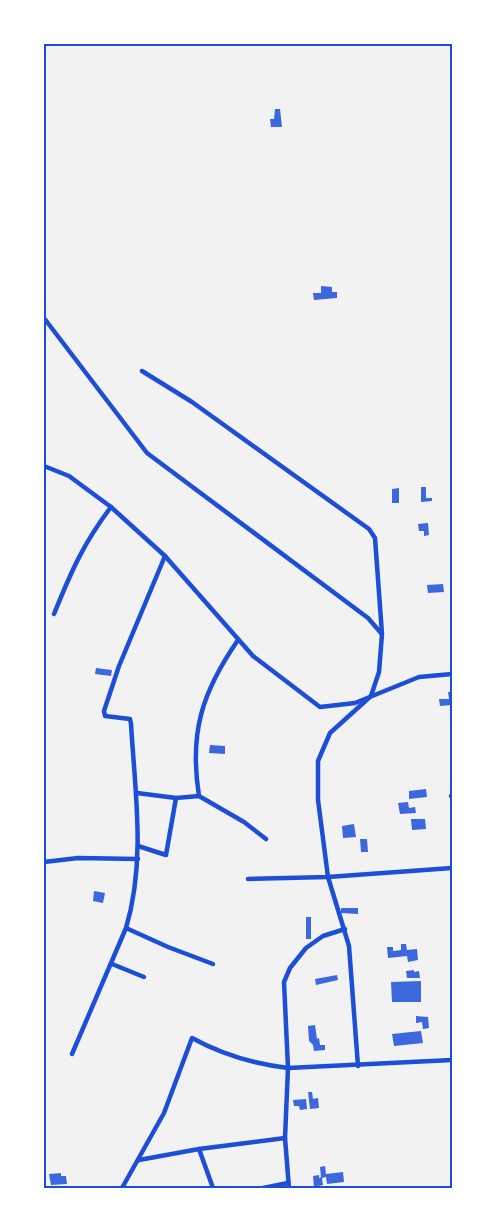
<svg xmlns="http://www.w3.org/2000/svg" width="496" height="1232" font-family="Overpass,sans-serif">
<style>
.building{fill:#3d67dc}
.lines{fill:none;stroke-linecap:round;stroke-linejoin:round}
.minor{stroke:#1d4ed8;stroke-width:4.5}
.neatline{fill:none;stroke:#1d4ed8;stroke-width:2}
</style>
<rect width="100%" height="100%" fill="#f2f2f2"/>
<g class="building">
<polygon points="275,109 280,109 282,127 271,127 270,119 274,119"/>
<polygon points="321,286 332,287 332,292 337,292 337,298 314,300 313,293 321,293"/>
<polygon points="421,487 426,487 426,498 432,498 432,501 421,502"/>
<polygon points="399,488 399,503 392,503 392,489"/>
<polygon points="428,523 429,535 424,536 424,531 419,531 418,524"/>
<polygon points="443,584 444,592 428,593 427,585"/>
<polygon points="96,668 112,670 111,676 95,674"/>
<polygon points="448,692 452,692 452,705 440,706 439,699 449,699"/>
<polygon points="210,745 225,746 225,754 209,753"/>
<polygon points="426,789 427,797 409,799 409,791"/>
<polygon points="408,802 409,808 415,807 416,813 400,814 398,803"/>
<polygon points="411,819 425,819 426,829 412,830"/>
<polygon points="354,824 356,837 343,838 342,826"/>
<polygon points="360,839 367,839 368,852 361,852"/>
<polygon points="94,891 105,893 103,903 93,901"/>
<polygon points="341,908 358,908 358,914 341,913"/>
<rect x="306" y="917" width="5" height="22"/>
<polygon points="401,944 406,944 407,950 417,949 418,960 408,962 407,956 388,958 387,947 393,947 393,951 401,950"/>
<polygon points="414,970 414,972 419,971 420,978 407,978 406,971"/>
<polygon points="337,975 338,980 316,985 315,979"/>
<polygon points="421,981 421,1002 392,1002 391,982"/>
<polygon points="416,1016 428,1017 429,1028 423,1029 422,1022 416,1023"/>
<polygon points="315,1025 317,1039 319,1038 320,1045 325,1045 325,1050 314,1051 313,1045 309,1041 308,1026"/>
<polygon points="421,1031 423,1043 394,1046 392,1034"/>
<polygon points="308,1092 312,1092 313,1099 318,1098 319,1108 310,1109"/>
<polygon points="306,1099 307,1109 300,1110 299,1106 294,1106 293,1100"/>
<polygon points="325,1166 326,1174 343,1172 344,1182 327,1184 326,1177 322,1178 323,1185 314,1187 313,1176 319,1175 319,1178 321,1177 320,1167"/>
<polygon points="61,1173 61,1176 66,1176 67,1184 51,1185 49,1174"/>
</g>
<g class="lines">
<g class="minor">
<polyline points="44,318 147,453 368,618 381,633"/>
<polyline points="142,371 192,402 369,529 375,538 382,634 379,672 371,696 330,733 318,761 318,800 328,877 349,946 358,1066"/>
<polyline points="44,466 69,476 111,507 165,556 253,656 320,707 355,703 419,677 452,674"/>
<path d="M54 614C71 572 83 544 111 507"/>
<polyline points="137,793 176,798 199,796 244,822 266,839"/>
<path d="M199 796C189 733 202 692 238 640"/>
<polyline points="451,796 452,796"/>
<polyline points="138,846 166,855 176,798"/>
<polyline points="44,862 78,858 138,859"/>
<polyline points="248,879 328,877 452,868"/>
<polyline points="126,928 168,947 213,964"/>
<polyline points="112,964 144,977"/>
<path d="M72 1054 126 928C146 861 135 792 131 724L130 719 105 716 104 711 119 666 165 556"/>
<polyline points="199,1149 213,1188"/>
<polyline points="139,1160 199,1149 285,1138"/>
<path d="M122 1188 164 1113 192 1038C221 1054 255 1064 288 1068L452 1060"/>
<polyline points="263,1188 288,1183"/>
<polyline points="289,1188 285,1138 288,1068 284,982 290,968 306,948 323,936 345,929"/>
</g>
</g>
<rect width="496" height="1232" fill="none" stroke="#ffffff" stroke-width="90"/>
<rect x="45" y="45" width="406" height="1142" class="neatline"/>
</svg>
